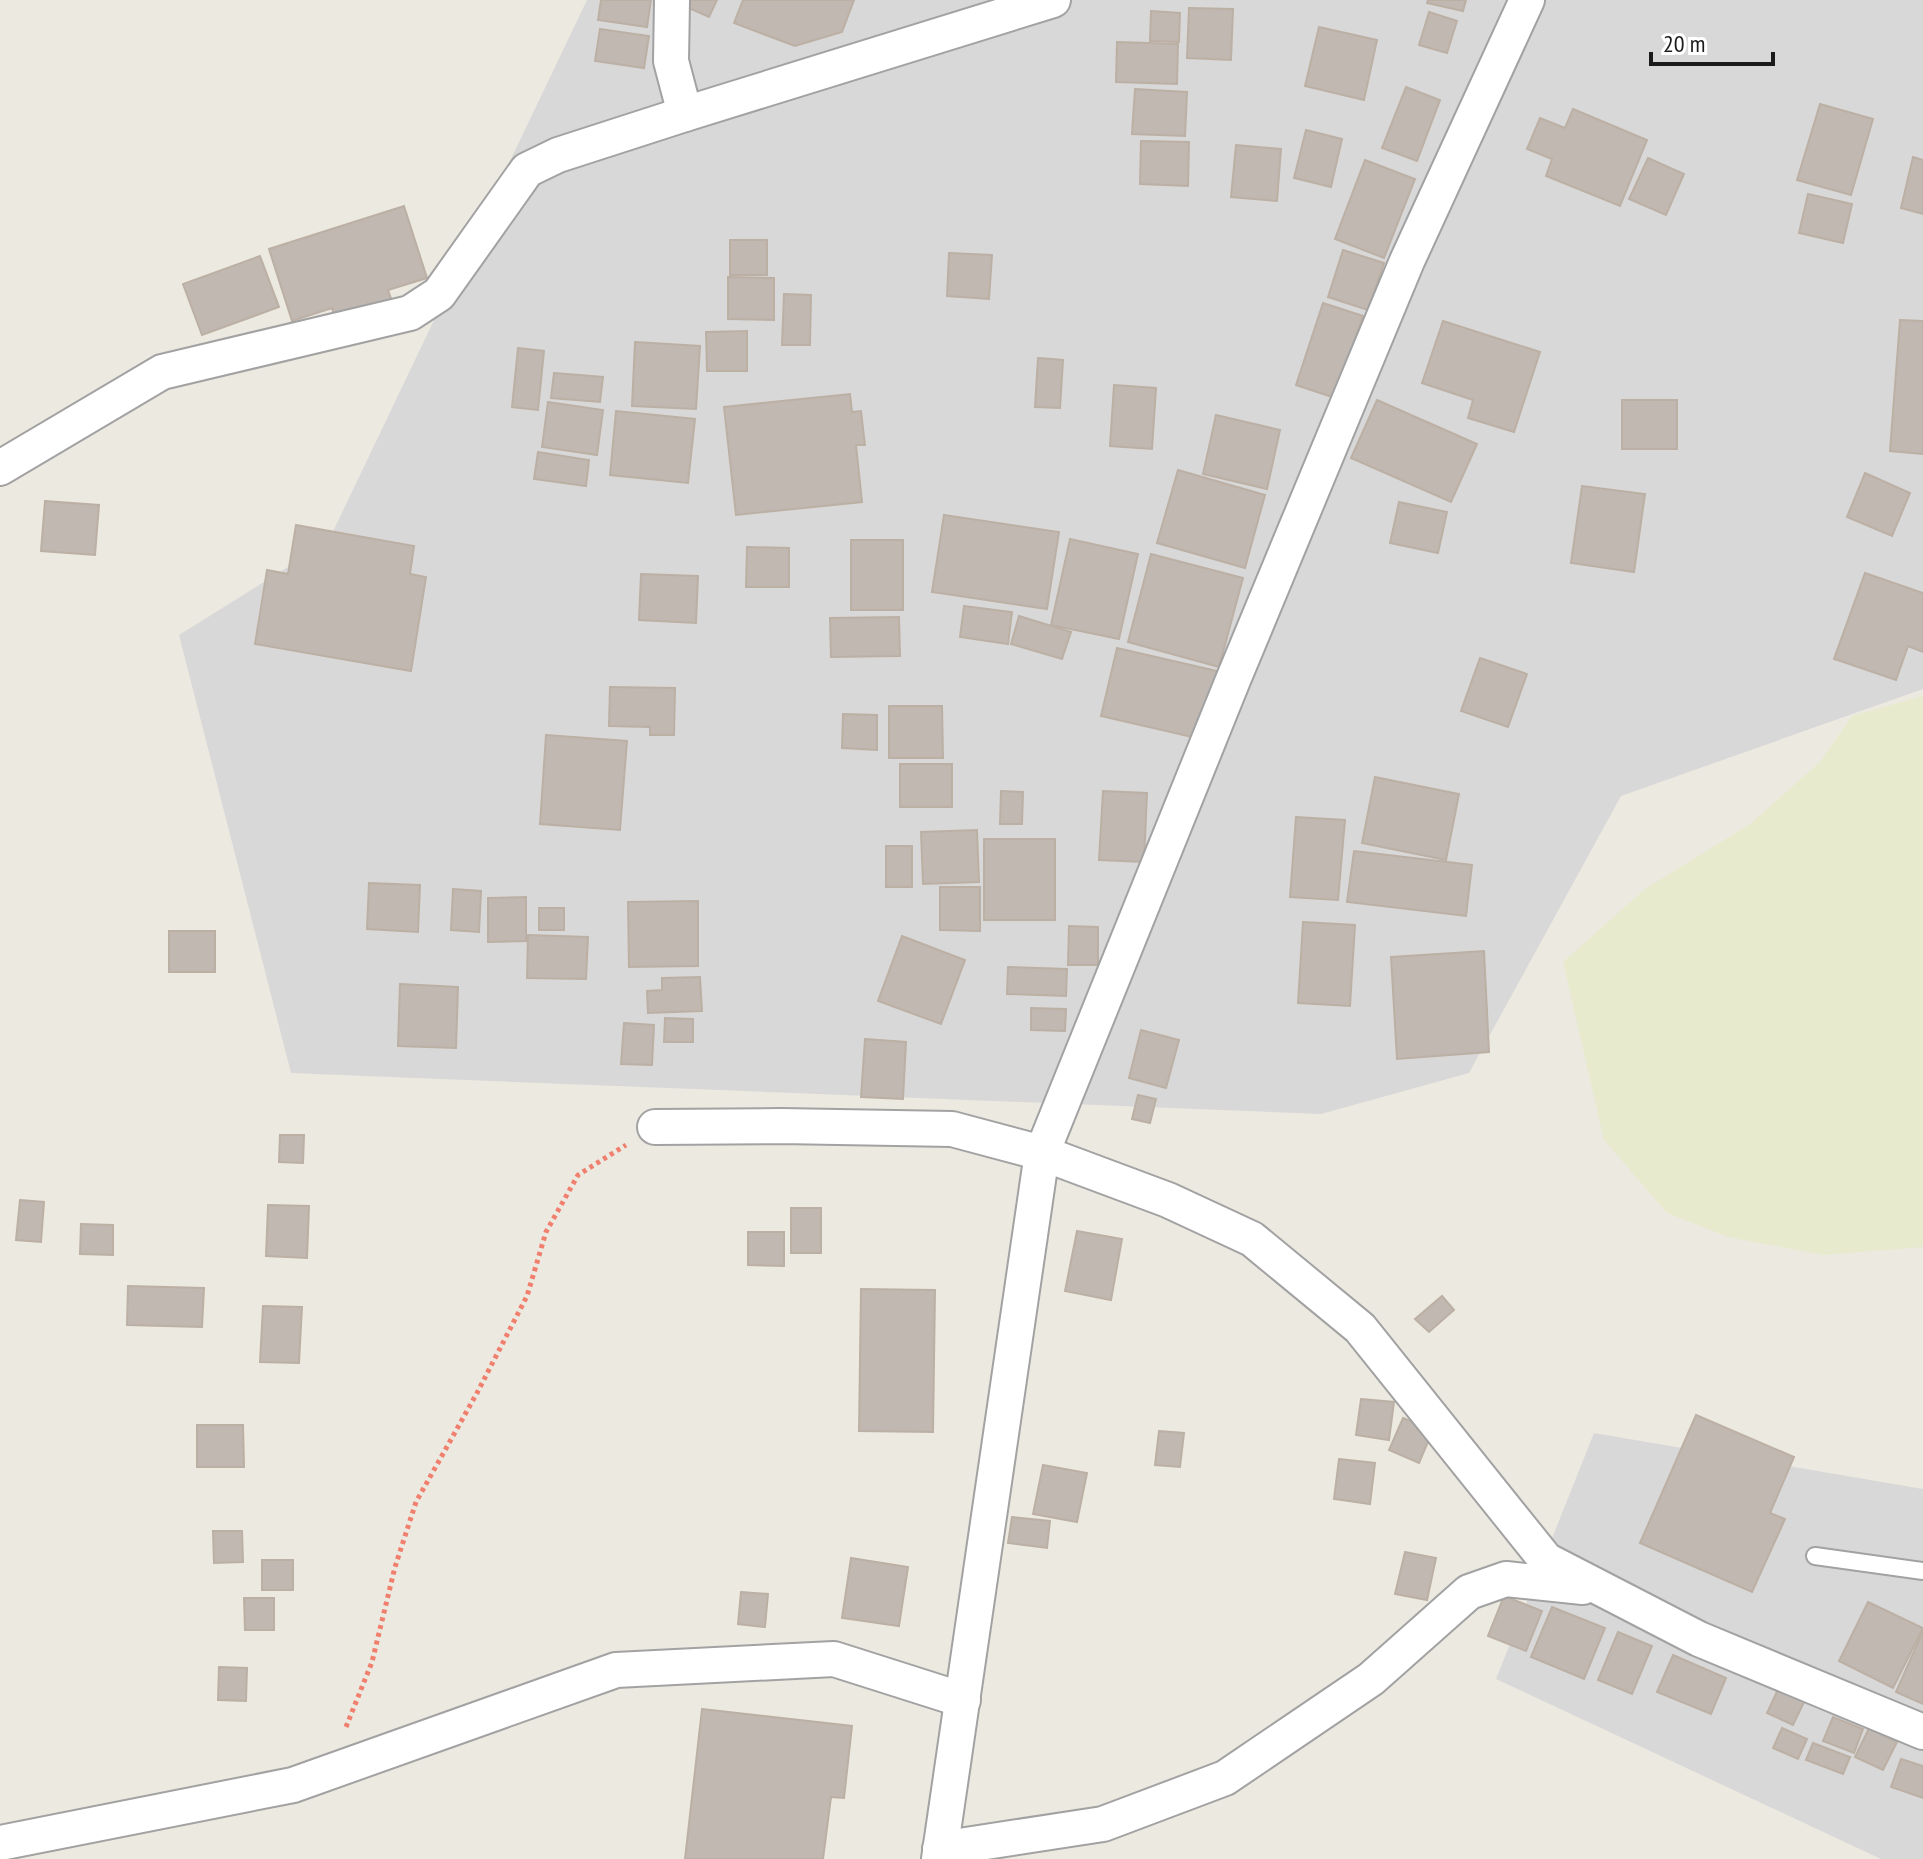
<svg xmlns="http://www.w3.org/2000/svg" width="1923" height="1859" font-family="'PT Sans Narrow',sans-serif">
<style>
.residential{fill:#d9d8d8}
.farmland{fill:#e7eacc}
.building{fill:#c0b8b1;stroke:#bcb0a4;stroke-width:2}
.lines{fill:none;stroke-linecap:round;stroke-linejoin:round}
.service-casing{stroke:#a2a2a2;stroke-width:20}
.minor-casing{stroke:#a2a2a2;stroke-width:38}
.path{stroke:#f17f6d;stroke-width:5;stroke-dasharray:4 4;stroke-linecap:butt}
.service{stroke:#fff;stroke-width:16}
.minor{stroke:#fff;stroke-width:34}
</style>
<rect width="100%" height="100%" fill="#ece9e1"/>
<g class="residential">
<polygon points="587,0 1923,0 1923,689 1621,796 1469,1073 1321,1114 291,1073 179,635 328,542"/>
<polygon points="1594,1433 1923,1489 1923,1859 1881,1859 1496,1679"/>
</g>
<polygon class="farmland" points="1923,696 1923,1247 1824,1255 1728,1237 1667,1213 1604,1140 1563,962 1645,889 1750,824 1820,762 1852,716"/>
<g class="building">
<polygon points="601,0 651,0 647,27 598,20"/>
<polygon points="677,0 717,0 709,17 675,2"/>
<polygon points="743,0 854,0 842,32 795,46 734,23"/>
<polygon points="1428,0 1466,0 1463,11 1427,3"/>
<polygon points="1189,8 1233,9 1231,60 1187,58"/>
<polygon points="1151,11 1180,13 1179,42 1150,41"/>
<polygon points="1429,12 1457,21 1447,53 1419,45"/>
<polygon points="1319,27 1377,40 1364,100 1305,86"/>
<polygon points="600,29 649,36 644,68 595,61"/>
<polygon points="1117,42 1178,44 1177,84 1116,82"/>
<polygon points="1406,87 1440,100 1417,161 1382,148"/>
<polygon points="1135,89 1187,92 1185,136 1132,134"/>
<polygon points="1820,104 1873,119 1851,195 1797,180"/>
<polygon points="1573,109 1647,140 1620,206 1546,176 1552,159 1527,149 1540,118 1565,128"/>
<polygon points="1306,130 1342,139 1331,187 1294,178"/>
<polygon points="1141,141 1189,142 1188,186 1140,184"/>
<polygon points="1236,145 1281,149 1277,201 1231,197"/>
<polygon points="1913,157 1923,160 1923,214 1901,208"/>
<polygon points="1648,158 1684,174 1666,215 1629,199"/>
<polygon points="1365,160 1415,179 1384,258 1335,239"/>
<polygon points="1808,194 1852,204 1843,243 1799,233"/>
<polygon points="404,206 427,278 388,290 392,301 335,319 332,308 292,321 269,249"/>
<rect x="730" y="240" width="37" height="35"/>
<polygon points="1343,250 1384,263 1368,310 1328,297"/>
<polygon points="949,253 992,255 989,299 947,296"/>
<polygon points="260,256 279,307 202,335 183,284"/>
<polygon points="728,277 774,278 774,320 728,319"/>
<polygon points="784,294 811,295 810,345 782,345"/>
<polygon points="1323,303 1363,316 1335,398 1296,385"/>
<polygon points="1900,320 1923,321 1923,454 1890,451"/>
<polygon points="1443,321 1540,352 1514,432 1468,418 1473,400 1422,383"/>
<polygon points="747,331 747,371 707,371 706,332"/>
<polygon points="635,342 700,346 696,409 632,406"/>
<polygon points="518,348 544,351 538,410 512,407"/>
<polygon points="1038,358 1063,360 1060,408 1035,407"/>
<polygon points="554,373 603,377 600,402 551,398"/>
<polygon points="1114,385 1156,388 1152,449 1110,446"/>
<polygon points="850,394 852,412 861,411 865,445 856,445 862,502 736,515 724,407"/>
<polygon points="1377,400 1477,444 1451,502 1351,458"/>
<rect x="1622" y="400" width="55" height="49"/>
<polygon points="548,402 603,410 597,455 542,447"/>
<polygon points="616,411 695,419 688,483 610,475"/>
<polygon points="1216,415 1280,430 1267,489 1203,474"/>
<polygon points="538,452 589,460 586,486 534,479"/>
<polygon points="1178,470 1265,495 1245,568 1157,543"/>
<polygon points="1865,473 1910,493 1892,536 1847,517"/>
<polygon points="1582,486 1645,494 1634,572 1571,563"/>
<polygon points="45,501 99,505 95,555 41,551"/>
<polygon points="1399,502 1447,512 1438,553 1390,543"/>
<polygon points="944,515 1059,532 1047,609 932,592"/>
<polygon points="296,525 414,546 410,574 426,577 411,671 255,644 267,570 288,574"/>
<polygon points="1070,539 1138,554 1119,639 1051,625"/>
<rect x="851" y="540" width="52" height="70"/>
<polygon points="747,547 789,548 789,587 746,587"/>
<polygon points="1151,554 1243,578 1219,667 1128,642"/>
<polygon points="1865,573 1923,593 1923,652 1908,646 1896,680 1834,659"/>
<polygon points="641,574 698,576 696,623 639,620"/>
<polygon points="964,606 1012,612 1008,644 960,637"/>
<polygon points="1019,616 1071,632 1062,659 1011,644"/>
<polygon points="899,617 900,656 831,657 830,618"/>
<polygon points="1117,648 1217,671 1201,739 1101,716"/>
<polygon points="1480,658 1527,674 1508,727 1461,711"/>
<polygon points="610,687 675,688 674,735 650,735 650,727 609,726"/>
<polygon points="889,706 942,706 943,758 889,758"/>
<polygon points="843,714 877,715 877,750 842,748"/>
<polygon points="546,735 627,741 620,830 540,824"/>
<rect x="900" y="764" width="52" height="43"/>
<polygon points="1375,777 1459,794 1446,860 1362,843"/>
<polygon points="1001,791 1023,792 1022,824 1000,824"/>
<polygon points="1103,791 1147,793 1144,862 1099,860"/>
<polygon points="1296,817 1345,820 1338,900 1290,897"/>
<polygon points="977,830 979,882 923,884 921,832"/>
<rect x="984" y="839" width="71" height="81"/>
<rect x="886" y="846" width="26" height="41"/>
<polygon points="1354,851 1472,865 1466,916 1347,902"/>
<polygon points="369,883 420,885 418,932 367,929"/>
<polygon points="940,887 980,887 980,931 940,930"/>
<polygon points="453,889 481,891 479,932 451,930"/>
<polygon points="526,897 526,941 488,942 488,898"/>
<polygon points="698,901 698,966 629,967 628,902"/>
<rect x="539" y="908" width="25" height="22"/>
<polygon points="1303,922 1355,925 1350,1006 1298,1003"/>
<polygon points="1069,926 1098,927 1098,965 1068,965"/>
<rect x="169" y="931" width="46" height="41"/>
<polygon points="528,935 588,937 586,979 527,978"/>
<polygon points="902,936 965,960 941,1024 878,1001"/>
<polygon points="1484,951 1489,1052 1397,1059 1391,957"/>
<polygon points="1008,967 1067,969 1066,996 1007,994"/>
<polygon points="700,977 702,1011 648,1013 647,991 662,990 662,978"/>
<polygon points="400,984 458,987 456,1048 398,1046"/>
<polygon points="1031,1008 1066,1009 1065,1031 1031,1030"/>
<polygon points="665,1018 693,1019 693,1042 664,1042"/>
<polygon points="624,1023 654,1025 652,1065 621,1064"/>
<polygon points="1141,1030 1179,1040 1166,1088 1129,1078"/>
<polygon points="865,1039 906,1042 903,1099 861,1097"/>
<polygon points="1138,1095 1156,1099 1150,1123 1132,1119"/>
<polygon points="280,1135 304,1135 303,1163 279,1162"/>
<polygon points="20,1200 44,1202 41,1242 16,1240"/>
<polygon points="268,1205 309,1206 307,1258 266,1256"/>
<rect x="791" y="1208" width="30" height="45"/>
<polygon points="81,1224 113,1225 113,1255 80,1254"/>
<polygon points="1077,1231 1122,1239 1111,1300 1065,1291"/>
<polygon points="748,1232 784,1232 784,1266 748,1265"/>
<polygon points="128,1286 204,1288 202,1327 127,1325"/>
<polygon points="861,1289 935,1290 933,1432 859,1431"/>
<polygon points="1442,1296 1454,1310 1429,1332 1415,1319"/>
<polygon points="263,1306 302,1307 299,1363 260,1362"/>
<polygon points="1361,1399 1394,1402 1389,1440 1356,1435"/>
<polygon points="1696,1415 1794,1457 1770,1513 1785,1519 1752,1592 1640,1543"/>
<polygon points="1403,1418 1433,1430 1419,1463 1389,1450"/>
<polygon points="197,1425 243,1425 244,1467 197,1467"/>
<polygon points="1159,1431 1184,1433 1180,1467 1155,1465"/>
<polygon points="1339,1459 1375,1463 1370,1504 1334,1499"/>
<polygon points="1043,1465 1087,1473 1077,1522 1033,1514"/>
<polygon points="1012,1517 1050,1521 1047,1548 1008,1543"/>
<polygon points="213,1531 242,1531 243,1562 214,1563"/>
<polygon points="1405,1552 1436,1558 1427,1600 1395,1594"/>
<polygon points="851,1558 908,1567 899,1626 842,1618"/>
<rect x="262" y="1560" width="31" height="30"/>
<polygon points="741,1592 768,1594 765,1627 738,1624"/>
<polygon points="1504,1596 1542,1611 1526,1651 1488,1636"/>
<polygon points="244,1598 274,1598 274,1630 245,1630"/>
<polygon points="1868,1602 1923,1628 1893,1688 1839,1661"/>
<polygon points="1552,1607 1605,1628 1584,1679 1531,1657"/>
<polygon points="1923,1631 1923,1704 1896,1692"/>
<polygon points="1618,1632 1652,1646 1632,1694 1598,1680"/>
<polygon points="1673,1655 1726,1678 1711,1714 1657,1692"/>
<polygon points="219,1667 247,1668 246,1701 218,1700"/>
<polygon points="1779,1687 1805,1700 1793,1725 1767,1713"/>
<polygon points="702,1709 852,1726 844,1798 831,1797 823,1859 685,1859"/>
<polygon points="1833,1717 1863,1729 1854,1753 1823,1741"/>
<polygon points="1782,1728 1807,1739 1798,1759 1773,1748"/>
<polygon points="1869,1728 1897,1742 1883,1770 1855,1757"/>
<polygon points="1813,1743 1850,1757 1843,1774 1806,1760"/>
<polygon points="1901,1759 1923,1766 1923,1798 1891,1787"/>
</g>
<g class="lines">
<g class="service-casing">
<polyline id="service" points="1815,1556 1923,1571"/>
</g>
<g class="minor-casing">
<g id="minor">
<polyline points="672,0 671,61 685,114"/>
<polyline points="0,468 162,372 410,313 439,294 527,170 558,155 685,114 1053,0"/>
<polyline points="655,1127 781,1126 952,1129 1042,1153 1168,1200 1252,1239 1360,1328 1546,1560 1699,1639 1923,1732"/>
<polyline points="0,1843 293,1785 616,1670 834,1659 963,1700"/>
<polyline points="940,1849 1103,1824 1225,1778 1371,1679 1469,1592 1506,1579 1583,1587"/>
<polyline points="939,1859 1042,1153 1233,680 1407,261 1527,0"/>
</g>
</g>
<polyline class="path" points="346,1727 372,1662 395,1567 416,1502 477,1393 527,1296 546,1232 578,1175 626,1145"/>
<use href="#service" class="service"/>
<use href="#minor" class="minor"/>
</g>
<path d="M1651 52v12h122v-12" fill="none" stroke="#1b1b1b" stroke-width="4"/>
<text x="1663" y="52" font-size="24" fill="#1b1b1b" stroke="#ffffff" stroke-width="6" paint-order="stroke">20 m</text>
</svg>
